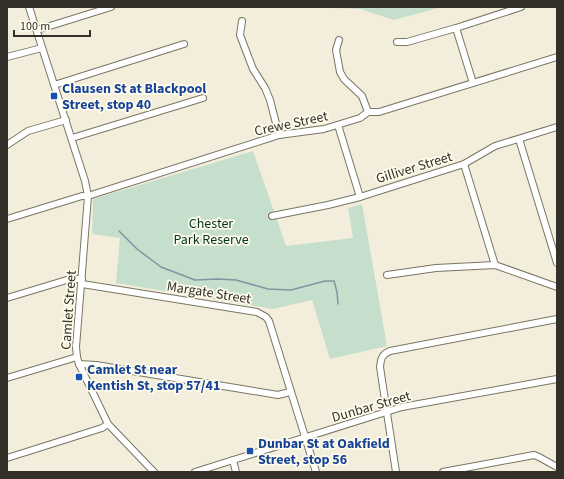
<svg xmlns="http://www.w3.org/2000/svg" width="564" height="479" font-family="'Source Sans 3',sans-serif">
<style>
.green{fill:#c6decc}
.lines{fill:none;stroke-linecap:round;stroke-linejoin:round}
.stream{stroke:#7e96a0;stroke-width:1.5}
.minor-casing{stroke:#797564;stroke-width:8}
.minor{stroke:#fff;stroke-width:6}
.transit-dot{fill:#1a4fb4;stroke:#fffcec;stroke-width:1.5}
.labels{text-anchor:middle;stroke-width:3.5;stroke-linejoin:round;paint-order:stroke}
.transit-label{font-size:14px;font-weight:bold;fill:#164399;stroke:#fffcec;text-anchor:start}
.street-label{font-size:14px;fill:#323029;stroke:#fffcec}
.park-label{font-size:14px;fill:#00371a;stroke:#fffcec}
</style>
<rect width="100%" height="100%" fill="#f3eedb"/>
<g class="green">
<polygon points="308,7 442,7 394,20 360,9"/>
<polygon points="253,151 286,246 353,238 348,208 362,204 387,346 330,359 312,300 273,309 116,283 120,238 92,234 93,199"/>
</g>
<g class="lines">
<polyline class="stream" points="119,231 137,249 161,267 195,280 218,279 236,280 268,289 291,290 325,281 334,281 337,292 338,304"/>
<g class="minor-casing">
<g id="minor">
<polyline points="29,7 85,181 88,196 76,347 77,357 79,364 108,424 154,472"/>
<polyline points="242,21 240,35 253,69 265,88 270,100 279,135"/>
<polyline points="456,28 473,83"/>
<polyline points="37,30 111,7"/>
<polyline points="339,40 336,50 340,72 344,79 362,96 368,112"/>
<polyline points="397,42 407,42 456,28 521,7"/>
<polyline points="7,57 42,48"/>
<polyline points="54,85 184,44"/>
<polyline points="338,125 360,197"/>
<polyline points="72,138 203,98"/>
<polyline points="519,139 557,263"/>
<polyline points="7,145 28,131 66,120"/>
<polyline points="464,164 495,265"/>
<polyline points="272,216 328,205 360,197 464,164 495,146 557,127"/>
<polyline points="7,219 82,196 88,196 279,135 324,129 360,118 368,112 379,112 557,57"/>
<polyline points="387,275 436,268 495,265 557,287"/>
<polyline points="82,284 257,312 266,317 269,321 316,472"/>
<polyline points="7,298 70,279 82,279"/>
<polyline points="79,364 96,365 278,395 290,392"/>
<polyline points="7,378 77,357"/>
<polyline points="7,458 102,428 108,424"/>
<polyline points="233,460 236,472"/>
<polyline points="195,472 402,407 557,379"/>
<path d="M396 472 380 367C381 359 381 355 390 351L557 319"/>
<polyline points="443,472 534,455 539,457 557,467"/>
</g>
</g>
<use href="#minor" class="minor"/>
</g>
<g class="transit-dot">
<rect x="50" y="92" width="8" height="8" rx="2"/>
<rect x="75" y="373" width="8" height="8" rx="2"/>
<rect x="246" y="447" width="8" height="8" rx="2"/>
</g>
<g class="labels">
<g class="transit-label">
<text x="62" y="93">Clausen St at Blackpool<tspan x="62" dy="16">Street, stop 40</tspan></text>
<text x="87" y="374">Camlet St near<tspan x="87" dy="16">Kentish St, stop 57/41</tspan></text>
<text x="258" y="448">Dunbar St at Oakfield<tspan x="258" dy="16">Street, stop 56</tspan></text>
</g>
<g class="street-label">
<text transform="translate(291 123) rotate(-12)" y="5">Crewe Street</text>
<text transform="translate(414 167) rotate(-17)" y="5">Gilliver Street</text>
<text transform="translate(209 292) rotate(9)" y="5">Margate Street</text>
<text transform="translate(68 310) rotate(-86)" y="5">Camlet Street</text>
<text transform="translate(371 406) rotate(-16)" y="5">Dunbar Street</text>
</g>
<g class="park-label">
<text x="211" y="228">Chester<tspan x="211" dy="16">Park Reserve</tspan></text>
</g>
</g>
<rect width="564" height="479" fill="none" stroke="#323029" stroke-width="16"/>
<path d="M14 30v6h76v-6" fill="none" stroke="#323029" stroke-width="2"/>
<text x="20" y="30" font-size="12" fill="#323029" stroke="#fffcec" stroke-width="3" paint-order="stroke">100 m</text>
</svg>
